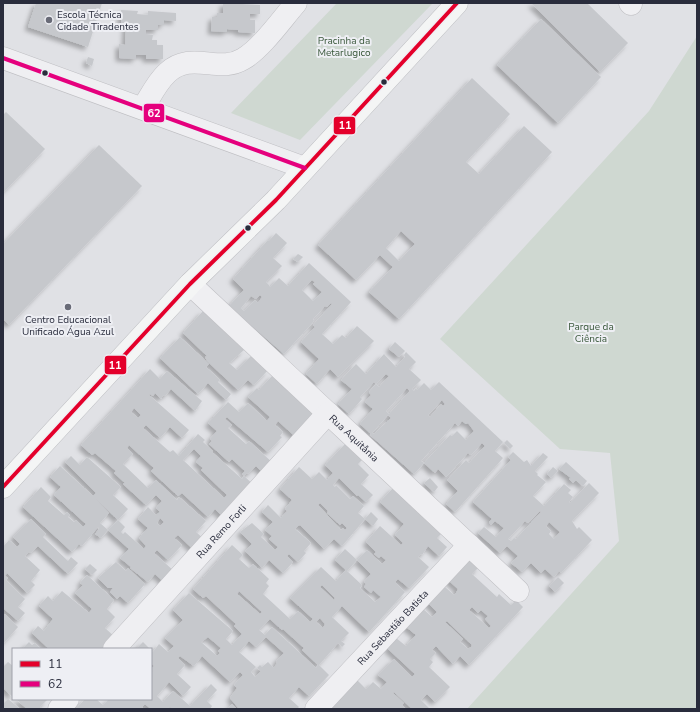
<svg xmlns="http://www.w3.org/2000/svg" width="700" height="712" font-family="'Nunito Sans',sans-serif">
<style>
.green{fill:#cfd8d1}
.building{fill:#c6c8cc;fill-rule:evenodd;filter:url(#shadow)}
.lines{fill:none;stroke-linecap:round;stroke-linejoin:round}
.minor-casing{stroke:#bfbfc3;stroke-width:23}
.major-casing{stroke:#bdbec2;stroke-width:23}
.minor{stroke:#efeff2;stroke-width:22}
.major{stroke:#f4f5f5;stroke-width:22}
.bus-1-casing{stroke:#eeeff4;stroke-width:7}
.bus-2-casing{stroke:#eeeff4;stroke-width:7}
.bus-1{stroke:#e4002b;stroke-width:4}
.bus-2{stroke:#e5007d;stroke-width:4}
.poi-dot{fill:#696b77;stroke:#eeeff4;stroke-width:1.5}
.bus-dot{fill:#292c3c;stroke:#eeeff4;stroke-width:1.5}
.labels{text-anchor:middle;stroke-width:4;stroke-linejoin:round;paint-order:stroke}
.poi-label{font-size:10px;fill:#292c3c;stroke:#eeeff4;text-anchor:start}
.park-label{font-size:10px;fill:#385639;stroke:#eeeff4}
.street-label{font-size:10px;fill:#292c3c;stroke:#eeeff4}
.line-badge{stroke:#eeeff4;stroke-width:1.5}
.badge-label{font-size:11px;text-anchor:middle;font-weight:bold;fill:#fff}
</style>
<defs>
<filter id="shadow"><feDropShadow dx="-3.5" dy="3.5" stdDeviation="2" flood-color="#0004"/></filter>
</defs>
<rect width="100%" height="100%" fill="#e0e1e5"/>
<g class="green">
<polygon points="337,3 433,3 300,140 231,113"/>
<polygon points="697,36 697,709 467,709 619,541 610,453 560,449 440,339 649,111"/>
</g>
<g class="building">
<polygon points="36,3 102,3 88,47 28,27"/>
<polygon points="223,3 260,5 260,14 250,14 250,20 255,20 255,33 238,32 238,30 227,29 227,32 211,31 212,17 217,17 217,13 223,13"/>
<polygon points="531,3 587,3 628,43 600,72"/>
<polygon points="121,10 138,11 137,14 148,15 148,11 176,13 176,21 164,20 164,25 158,25 158,30 146,30 146,34 153,35 152,40 157,40 157,45 163,45 163,59 146,59 146,55 136,55 136,59 119,58 119,44 125,45 126,24 121,24"/>
<polygon points="541,19 601,77 558,123 497,65"/>
<polygon points="88,57 94,59 92,66 86,63"/>
<path d="M472 78 510 114 466 162 479 174 524 126 552 152 399 319 369 292 393 267 380 255 356 280 318 245ZM401 231 415 244 399 261 386 248Z"/>
<polygon points="6,112 45,149 3,193 3,115"/>
<polygon points="99,145 142,186 9,325 3,319 3,244"/>
<path d="M276 233 287 243 273 258 282 266 266 282 269 285 270 287 279 278 288 286 309 263 351 302 322 334 333 344 342 335 346 338 357 326 374 341 338 377 330 369 317 384 306 374 319 359 301 342 315 327 313 325 332 304 331 303 327 307 325 306 313 319 314 321 284 354 229 306 244 290 233 279 268 240 269 241ZM312 280 315 282 313 284 322 292 313 301 302 290ZM260 295 262 297 258 303 255 300 244 311 241 308 251 296 256 299Z"/>
<polygon points="298,254 303,257 298,262 293,259"/>
<polygon points="203,311 244,350 229,363 237,370 251,356 268,370 254,385 248,380 238,390 207,361 205,357 207,356 183,333"/>
<polygon points="180,337 209,364 206,367 220,380 218,382 231,394 226,400 208,383 198,394 160,358"/>
<polygon points="395,342 405,351 399,357 389,349"/>
<path d="M406 352 416 362 409 369 421 380 412 389 414 391 416 388 417 390 424 383 431 390 439 382 503 442 495 451 503 458 455 512 446 504 458 491 447 480 466 460 469 463 485 446 482 443 471 455 468 453 446 477 438 469 435 473 424 463 450 435 452 436 457 431 466 440 474 431 468 423 466 424 462 421 458 426 455 423 421 461 424 463 414 474 370 435 371 434 360 424 373 409 365 402 371 395 369 392 376 384 379 387 389 376 386 374 376 384 374 382 360 397 362 399 349 414 338 404 352 389 341 380 356 364 366 374 384 354 396 367 405 357 404 355ZM407 388 410 391 389 414 386 411ZM442 400 445 404 443 406 441 404 430 417 428 415ZM388 415 391 418 374 434 372 433Z"/>
<path d="M150 369 160 379 167 371 202 401 195 411 171 389 165 396 163 395 161 399 155 393 153 396 150 394 149 395 189 430 182 438 170 427 160 438 146 425 143 428 170 452 173 450 179 456 198 434 205 440 203 442 213 451 212 452 242 479 244 476 256 487 226 520 215 509 208 517 182 493 178 496 151 471 154 468 129 445 127 448 133 454 123 464 148 488 156 480 177 500 179 497 206 521 196 532 205 540 195 551 178 535 174 538 182 545 168 560 157 550 154 553 175 572 165 583 155 574 148 582 130 568 131 567 120 558 129 549 108 530 101 538 95 534 99 529 98 527 82 546 79 544 72 552 23 507 41 487 51 497 48 501 64 515 67 512 70 515 68 517 74 522 76 520 83 527 86 524 54 495 61 487 50 477 60 466 93 496 96 493 65 462 71 456 80 465 87 457 121 487 113 495 128 509 118 520 96 499 109 513 100 523 108 530 118 520 125 527 121 532 123 534 125 532 144 549 146 546 139 538 148 528 138 519 148 507 156 515 160 512 156 508 162 501 156 495 146 505 123 484 125 483 114 473 116 471 95 453 92 455 81 445ZM134 408 141 415 138 418 131 412ZM194 449 201 456 196 462 203 468 201 470 227 495 224 498 183 460ZM160 518 164 522 160 526 157 523Z"/>
<polygon points="273,375 313,414 299,440 278,421 275,425 283,432 280,436 282,437 268,452 227,417 225,419 232,425 228,428 246,444 249,441 274,464 265,475 256,466 248,474 247,473 244,476 242,474 245,471 232,459 229,462 209,444 212,441 210,439 217,431 208,423 228,402 239,412 248,403 267,421 270,417 248,397 257,388 259,390"/>
<polygon points="507,440 513,446 510,449 504,443"/>
<path d="M345 444 362 460 358 464 369 475 361 484 373 495 366 502 358 495 357 496 339 478 333 485 335 487 336 485 350 499 353 496 364 506 358 513 365 519 342 546 334 539 324 549 300 525 298 526 295 529 311 543 304 551 306 553 298 562 289 554 287 556 293 562 283 573 269 560 262 568 245 551 252 544 240 532 252 523 264 534 261 537 275 550 278 547 269 539 272 536 265 530 273 522 262 512 268 505 281 518 287 511 285 509 292 500 280 489 299 467 312 479 319 472 327 480 333 473 325 465ZM320 503 328 511 327 513 340 525 342 523 347 528 345 530 343 528 341 530 320 507 318 505Z"/>
<path d="M513 452 524 462 527 460 531 466 543 453 548 457 535 471 538 474 537 475 546 482 533 496 544 506 564 484 571 490 568 493 573 497 569 502 570 503 589 483 599 493 572 521 577 529 579 527 592 540 561 573 559 571 554 577 545 569 541 573 531 563 522 572 511 563 518 556 507 546 500 553 478 533 484 527 496 537 504 528 495 521 491 525 489 522 492 519 473 502 511 460 508 457ZM540 511 541 512 516 539 514 538 511 541 508 539 525 521 528 523ZM549 522 560 532 554 539 549 534 551 531 546 526Z"/>
<polygon points="566,462 587,481 583,486 576,480 573,483 569,479 571,478 559,469"/>
<polygon points="553,467 558,471 551,478 547,474"/>
<polygon points="430,478 438,487 434,492 424,483"/>
<path d="M394 487 442 533 437 538 447 547 439 556 428 546 422 555 421 554 418 557 429 567 409 588 398 579 395 582 405 592 369 632 342 606 332 617 349 633 341 641 345 644 342 647 338 643 319 665 329 675 309 696 299 687 289 698 299 707 297 709H239L230 698 237 688 234 685 243 675 240 672 230 682 202 656 194 666 180 656 178 658 185 665 177 674 191 687 183 696 169 682 157 696 163 702 173 691 190 706 211 684 217 690 207 701 212 706 210 709H172L170 707 168 709H151L145 704 142 707 143 709H76L85 699H96L103 705 109 699H151V670L153 672 151 669 154 666 151 663V650L153 652 159 644 168 652 174 646 165 638 183 620 173 610 189 593 233 631 226 639 232 645 242 634 234 626 236 624 206 596 203 598 193 589 232 545 243 555 239 559 249 568 253 564 269 579 266 583 269 586 263 594 290 619 298 611 310 622 313 619 290 598 321 567 336 581 346 570 335 560 345 549 357 560 347 571 362 585 360 588 375 602 381 597 373 590 371 593 364 587 366 584 364 582 371 574 357 560 367 550 382 564 386 560 381 556 379 558 374 554 376 552 366 542 380 526 401 545 403 543 395 535 404 524 380 502ZM322 585 335 598 334 600 320 587ZM239 591 262 612 260 614 237 594ZM320 618 325 624 323 628 316 622ZM270 619 282 630 283 629 304 648 302 650 318 665 316 668 272 627 265 635 259 630ZM208 637 221 648 218 651 220 653 217 656 201 642ZM266 637 284 653 276 661 277 663 274 668 268 662 262 667 260 665 257 668 261 671 255 677 251 672 256 667 239 652 249 641 256 647Z"/>
<polygon points="371,512 378,519 373,526 365,519"/>
<polygon points="31,519 46,534 43,537 68,561 71,557 78,563 68,574 38,546 31,553 29,552 25,556 40,570 31,581 35,585 27,593 7,573 5,576 8,578 6,580 25,599 18,607 25,613 18,621 3,608 3,547 9,540 17,547 20,544 13,537"/>
<path d="M465 560H471L479 567 472 574 497 597 499 594 511 605 516 600 523 607 469 665 460 656 453 664 436 646 432 650 436 653 430 659 433 662 429 667 450 687 435 702 427 694 421 700 430 709H412L394 692 393 693 404 703 402 705 406 709H328L356 679 366 689 373 682 381 689 387 682 378 675 394 659 412 677 415 674 387 648 396 638 406 646 416 635 405 626 422 608 432 617 437 612 427 602 444 581 447 584 445 587 454 595 456 593 458 589 447 579ZM472 607 478 613 481 610 488 616 485 619 491 626 489 628 469 610ZM447 621 472 645 471 647 468 649 460 642 463 639 445 622Z"/>
<polygon points="116,562 126,571 128,568 145,584 128,603 120,596 117,599 110,592 113,588 108,588 98,578"/>
<polygon points="90,564 97,570 92,575 85,569"/>
<polygon points="87,575 114,600 107,609 115,617 105,628 116,638 106,649 49,649 32,633 38,626 44,631 53,619 39,606 48,596 53,601 62,591 89,613 92,609 75,593 83,585 80,583"/>
<polygon points="558,577 564,583 555,592 549,586"/>
<polygon points="5,614 18,627 3,644 3,616"/>
<polygon points="29,642 32,645 35,643 41,649 22,649"/>
<polygon points="143,642 150,649 136,649"/>
<polygon points="8,662 13,666 13,697 3,688 3,667"/>
<polygon points="8,699 20,709 3,709 3,704"/>
<polygon points="16,699 48,699 40,707 42,709 27,709"/>
<polygon points="232,704 237,709 228,708"/>
</g>
<g class="lines">
<g class="minor-casing">
<g id="minor">
<polyline points="630,3 631,4"/>
<polyline points="3,58 305,168"/>
<path d="M143 108C150 97 157 82 167 73 191 50 219 74 243 59 261 49 282 19 296 3"/>
<path id="s1" d="M190 284 518 591"/>
<path id="s2" d="M114 649 328 413"/>
<polyline points="59,709 68,699"/>
<path id="s3" d="M316 709 469 545"/>
</g>
</g>
<g class="major-casing">
<polyline id="major" points="3,487 190,284 276,200 457,3"/>
</g>
<use href="#minor" class="minor"/>
<use href="#major" class="major"/>
<g class="bus-1-casing">
<polyline id="bus-1" points="3,487 190,284 276,200 457,3"/>
</g>
<g class="bus-2-casing">
<polyline id="bus-2" points="3,58 305,168"/>
</g>
<use href="#bus-1" class="bus-1"/>
<use href="#bus-2" class="bus-2"/>
</g>
<g class="poi-dot">
<circle cx="49" cy="20" r="4"/>
<circle cx="68" cy="307" r="4"/>
</g>
<g class="bus-dot">
<circle cx="45" cy="73" r="3.5"/>
<circle cx="384" cy="82" r="3.5"/>
<circle cx="248" cy="228" r="3.5"/>
</g>
<g class="labels">
<g class="poi-label">
<text x="57" y="18">Escola Técnica<tspan x="57" dy="12">Cidade Tiradentes</tspan></text>
<text x="68" y="323" text-anchor="middle">Centro Educacional<tspan x="68" dy="12">Unificado Água Azul</tspan></text>
</g>
<g class="park-label">
<text x="344" y="44">Pracinha da<tspan x="344" dy="12">Metarlugico</tspan></text>
<text x="591" y="330">Parque da<tspan x="591" dy="12">Ciência</tspan></text>
</g>
<g class="street-label">
<text dy="4" stroke="none"><textPath href="#s1" startOffset="225">Rua Aquitânia</textPath></text>
<text dy="4" stroke="none"><textPath href="#s2" startOffset="159">Rua Remo Forli</textPath></text>
<text dy="4" stroke="none"><textPath href="#s3" startOffset="112">Rua Sebastião Batista</textPath></text>
</g>
</g>
<g class="line-badge">
<rect x="143" y="103" width="22" height="20" rx="4" fill="#e5007d"/>
<rect x="333" y="116" width="23" height="19" rx="4" fill="#e4002b"/>
<rect x="104" y="355" width="23" height="20" rx="4" fill="#e4002b"/>
</g>
<g class="badge-label">
<text x="154" y="117">62</text>
<text x="345" y="129">11</text>
<text x="115" y="369">11</text>
</g>
<rect width="700" height="712" fill="none" stroke="#292c3c" stroke-width="8"/>
<rect x="12" y="648" width="140" height="52" fill="#eeeff4" stroke="#9fa1aa"/>
<rect x="20" y="661" width="20" height="6" fill="#e4002b" stroke="#9fa1aa"/>
<text x="48" y="668" font-size="12" fill="#292c3c">11</text>
<rect x="20" y="681" width="20" height="6" fill="#e5007d" stroke="#9fa1aa"/>
<text x="48" y="688" font-size="12" fill="#292c3c">62</text>
</svg>
